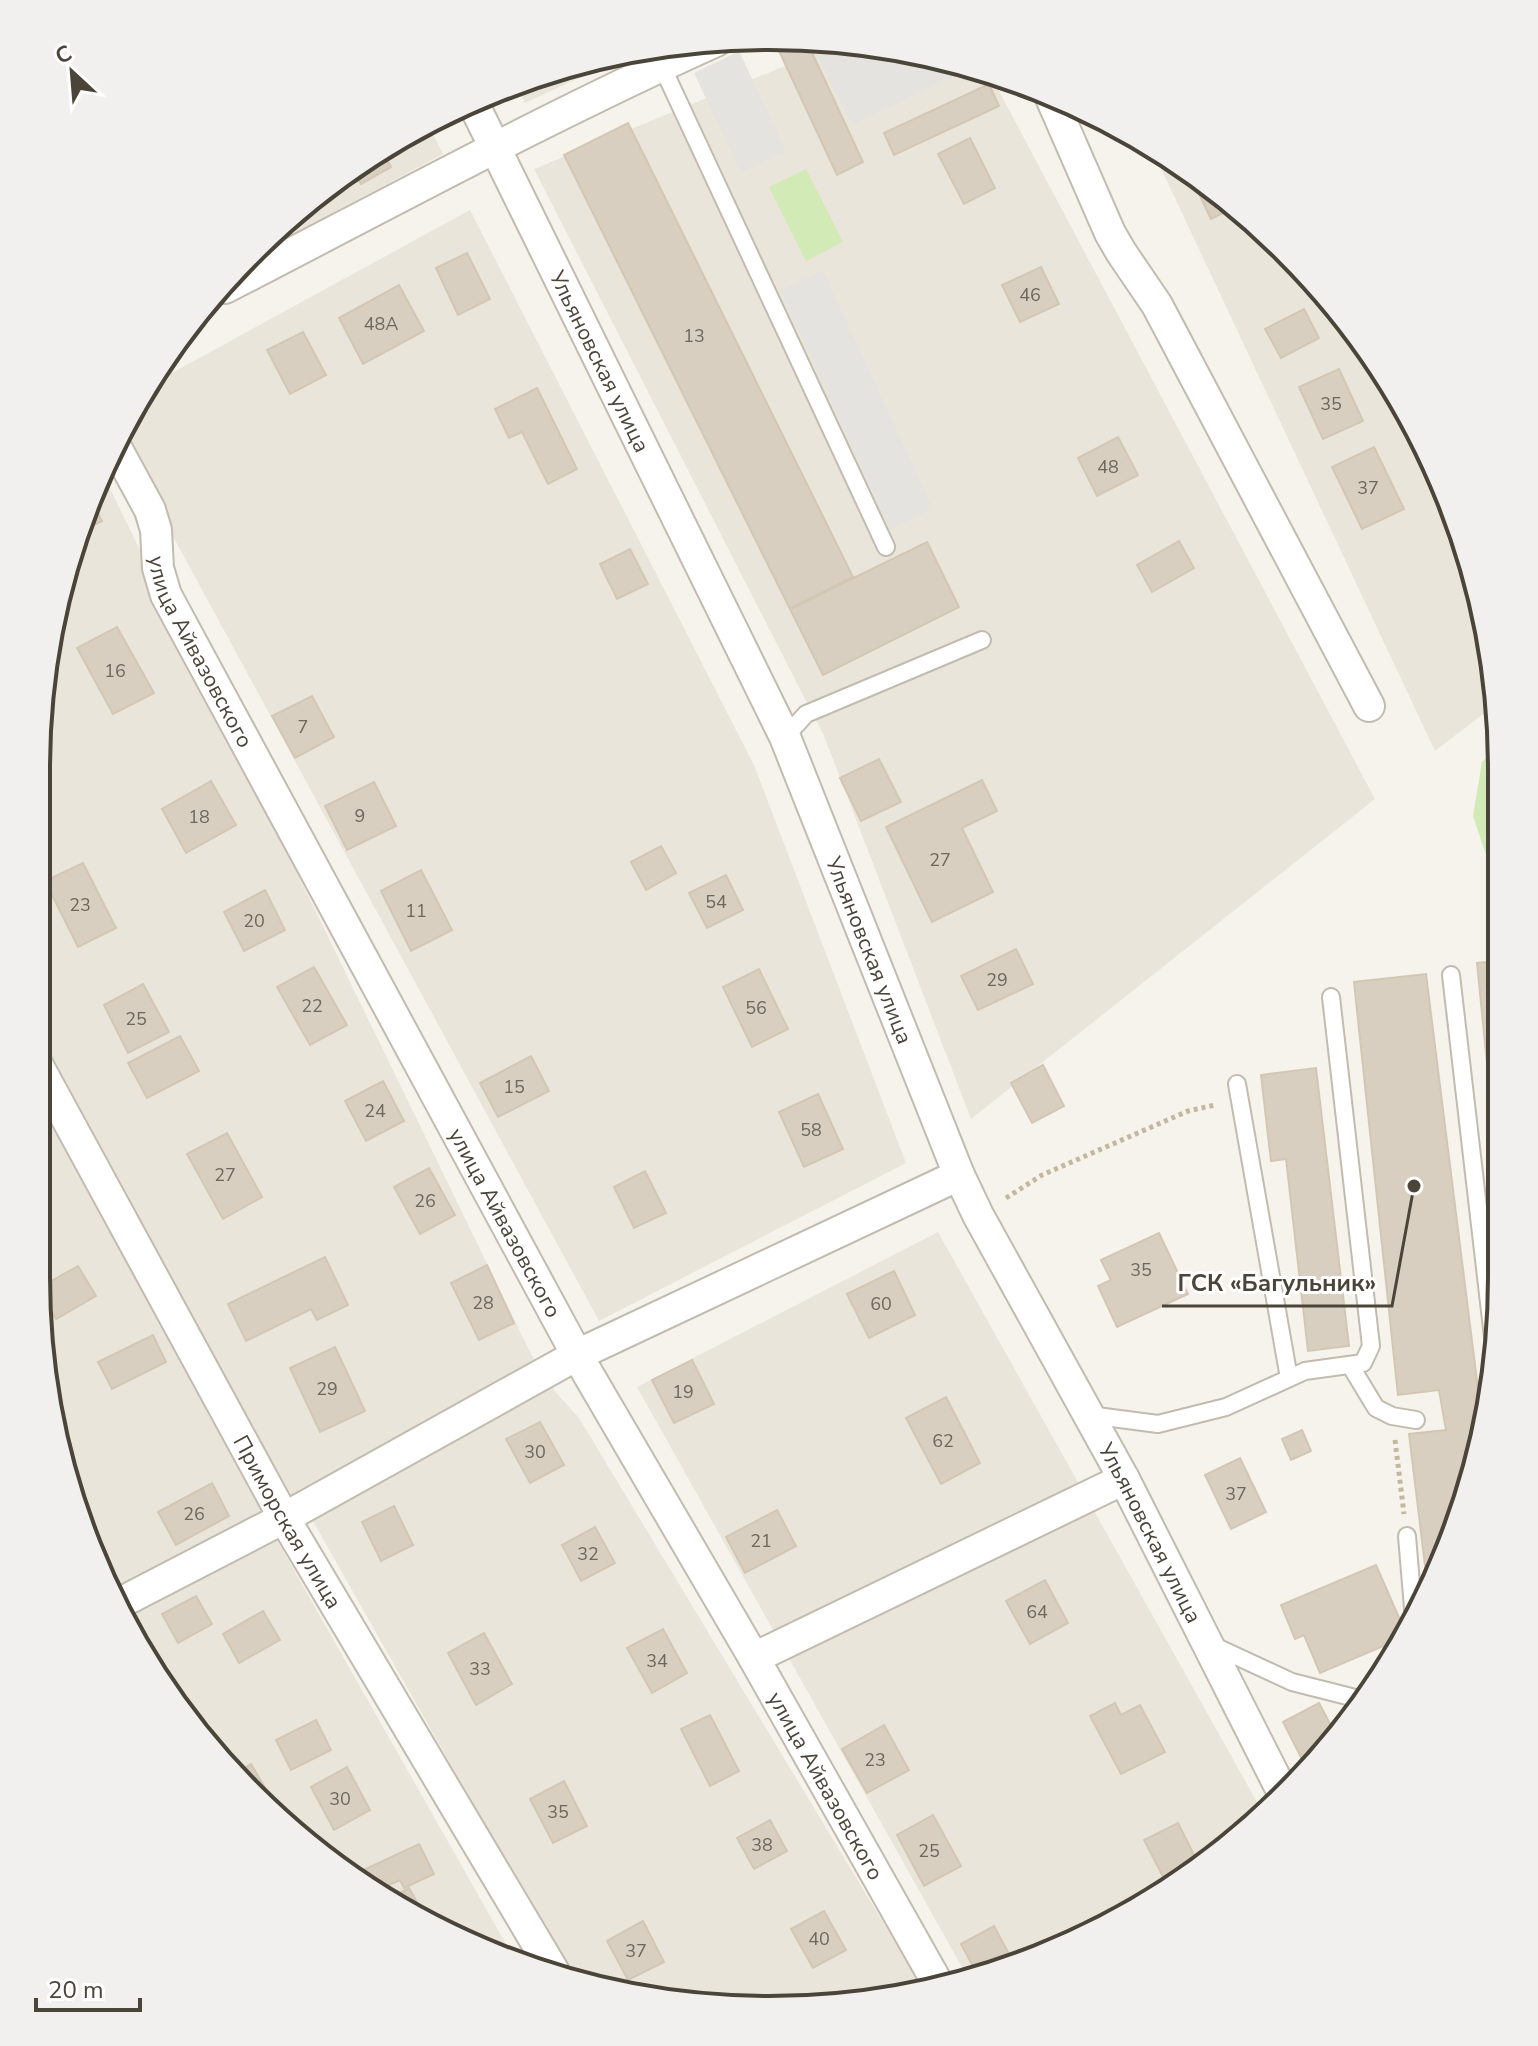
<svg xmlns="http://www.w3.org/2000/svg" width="1538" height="2046" font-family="'Nunito Sans',sans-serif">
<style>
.residential{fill:#eae5da}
.green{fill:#d2eab5}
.parking{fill:#e5e3e0}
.building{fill:#d8cfc1;stroke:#d3c7b4;stroke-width:2}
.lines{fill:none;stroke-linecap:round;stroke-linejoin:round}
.lane-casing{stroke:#c2bbae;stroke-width:20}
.street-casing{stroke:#c2bbae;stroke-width:34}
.path{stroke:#c4b79f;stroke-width:5;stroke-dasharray:4 4;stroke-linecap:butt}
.lane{stroke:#fff;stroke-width:16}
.street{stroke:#fff;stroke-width:30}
.labels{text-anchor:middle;stroke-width:6;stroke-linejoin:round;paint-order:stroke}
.number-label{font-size:18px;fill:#6e675b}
.street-label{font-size:22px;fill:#4b4439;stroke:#fff}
.rim{fill:none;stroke:#4b4439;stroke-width:4}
.leader{fill:none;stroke:#4b4439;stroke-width:3}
.callout-dot{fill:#4b4439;stroke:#fff;stroke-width:3}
.callout-label{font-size:24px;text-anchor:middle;font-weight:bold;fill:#4b4439;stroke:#fff;stroke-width:6;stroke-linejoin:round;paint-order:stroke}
</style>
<rect width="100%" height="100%" fill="#f6f3ec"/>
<g class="residential">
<polygon points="841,43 912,50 990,74 1375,799 971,1119 824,736 534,169"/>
<polygon points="644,48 525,103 515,84 626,50"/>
<polygon points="428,124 443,154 267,248 361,160"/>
<polygon points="1150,145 1176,159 1287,250 1378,361 1463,533 1496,674 1496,704 1435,751"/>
<polygon points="470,210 754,765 906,1163 599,1321 118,435 148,386"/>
<polygon points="102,472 532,1356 552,1388 579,1418 922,1987 816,2008 626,1996 571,1977 314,1523 288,1504 37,1033 38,722 61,579"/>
<polygon points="37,1092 282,1549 514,1958 444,1934 285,1828 134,1644 61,1467 36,1277"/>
<polygon points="938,1232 1262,1811 1177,1886 1005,1971 968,1978 637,1387"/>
</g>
<g class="green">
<polygon points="806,169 843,242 806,261 769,187"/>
<polygon points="1496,749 1496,885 1473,816 1482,762"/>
</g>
<g class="parking">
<polygon points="828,42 912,50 950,62 957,75 852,125 815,48"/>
<polygon points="739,51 786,151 741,173 694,73"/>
<polygon points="823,271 933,509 890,529 780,290"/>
</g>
<g class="building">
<polygon points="772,36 814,40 808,44 863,162 837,175"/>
<polygon points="989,84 999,106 894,155 884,133"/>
<polygon points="628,123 853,577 790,609 564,155"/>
<polygon points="970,138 995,188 964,204 938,154"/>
<polygon points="381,149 391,167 361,184 352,168 361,160"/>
<polygon points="1199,178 1235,207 1211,219 1193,181"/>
<polygon points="467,253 490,299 458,315 436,268"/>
<polygon points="1041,267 1059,304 1020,322 1002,285"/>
<polygon points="399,285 424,331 363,364 339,318"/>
<polygon points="1304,309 1319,338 1281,358 1265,329"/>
<polygon points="303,332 326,375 290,394 267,350"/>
<polygon points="1339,369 1363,421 1323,439 1299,387"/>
<polygon points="537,388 577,469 548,484 522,432 509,438 495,409"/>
<polygon points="1118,437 1138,475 1097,496 1078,458"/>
<polygon points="1374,447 1404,509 1362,529 1332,467"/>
<polygon points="91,500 102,521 78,533"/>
<polygon points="1179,541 1194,568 1152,592 1137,565"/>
<polygon points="927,542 959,607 823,675 790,609"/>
<polygon points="630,549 648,584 617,599 600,564"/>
<polygon points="117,627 154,693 113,714 77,648"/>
<polygon points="312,696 334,737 295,758 272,716"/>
<polygon points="879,759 901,802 861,821 840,778"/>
<polygon points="982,780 997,811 962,828 993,892 932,922 886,827"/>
<polygon points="211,781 236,825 186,853 162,809"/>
<polygon points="374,782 396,826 347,850 325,806"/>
<polygon points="661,846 676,873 646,890 631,862"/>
<polygon points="83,863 116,928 78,947 45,881"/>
<polygon points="421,870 452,930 411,951 381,891"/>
<polygon points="726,875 743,910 707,928 689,893"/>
<polygon points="265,890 285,930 244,951 224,912"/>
<polygon points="1016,949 1033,984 978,1010 961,976"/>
<polygon points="1496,961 1496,1153 1477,963"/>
<polygon points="314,967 347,1025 310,1045 277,987"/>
<polygon points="759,969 788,1029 752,1047 723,987"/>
<polygon points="1426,974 1483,1429 1463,1513 1428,1590 1409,1434 1446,1430 1439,1390 1398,1395 1354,982"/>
<polygon points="143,984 169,1032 128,1053 104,1005"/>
<polygon points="180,1036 199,1071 147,1098 128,1063"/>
<polygon points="531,1056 549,1091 498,1117 480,1083"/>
<polygon points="1043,1065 1064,1106 1032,1123 1011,1083"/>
<polygon points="1316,1068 1349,1346 1308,1351 1286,1159 1271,1161 1261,1075"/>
<polygon points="383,1081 404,1121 366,1141 345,1101"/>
<polygon points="818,1094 843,1149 804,1167 779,1112"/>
<polygon points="227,1133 262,1197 223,1219 187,1154"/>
<polygon points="429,1168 455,1215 420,1234 394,1187"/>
<polygon points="645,1171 666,1213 634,1228 614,1187"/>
<polygon points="1159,1233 1188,1294 1117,1327 1098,1286 1111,1280 1101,1260"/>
<polygon points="325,1257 348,1305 317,1320 311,1309 246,1341 228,1304"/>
<polygon points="487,1265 514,1323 479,1340 451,1283"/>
<polygon points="78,1266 96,1296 56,1319 39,1288"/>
<polygon points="894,1271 915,1315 869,1338 847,1294"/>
<polygon points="153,1335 166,1362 112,1389 98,1362"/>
<polygon points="335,1347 365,1411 320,1432 290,1368"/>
<polygon points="692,1360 714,1404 674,1423 652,1380"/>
<polygon points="946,1397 980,1463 941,1484 906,1418"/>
<polygon points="540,1422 564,1465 530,1483 506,1439"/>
<polygon points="1302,1430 1311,1451 1291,1460 1282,1439"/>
<polygon points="1240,1458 1266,1512 1231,1529 1205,1475"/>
<polygon points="212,1483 229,1516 176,1545 158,1512"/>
<polygon points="394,1506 413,1545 381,1561 362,1522"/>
<polygon points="777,1510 796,1546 745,1573 726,1537"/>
<polygon points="595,1527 615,1563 581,1581 562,1545"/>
<polygon points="1376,1565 1407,1636 1320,1673 1304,1635 1295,1639 1281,1605"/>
<polygon points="1045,1580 1068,1623 1030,1644 1006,1601"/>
<polygon points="196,1596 212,1624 178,1643 162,1614"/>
<polygon points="263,1611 280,1640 239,1663 223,1634"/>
<polygon points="663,1629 687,1673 652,1693 627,1648"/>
<polygon points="484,1633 512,1684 476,1705 448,1653"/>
<polygon points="1115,1703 1121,1715 1140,1705 1165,1752 1121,1774 1090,1716"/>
<polygon points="1319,1703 1337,1737 1320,1761 1308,1771 1283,1722"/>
<polygon points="710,1715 739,1771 710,1786 681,1729"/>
<polygon points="316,1720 331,1750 291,1770 276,1740"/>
<polygon points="884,1725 909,1770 867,1793 842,1749"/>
<polygon points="251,1764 291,1832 285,1828 239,1772"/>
<polygon points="347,1767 370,1810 334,1830 311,1787"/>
<polygon points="564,1781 587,1826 553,1843 530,1799"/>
<polygon points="933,1815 961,1866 924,1886 897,1835"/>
<polygon points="770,1820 787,1851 754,1869 737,1838"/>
<polygon points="1178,1823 1195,1857 1209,1849 1213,1855 1177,1886 1170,1890 1144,1840"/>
<polygon points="419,1844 434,1874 404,1888 400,1880 378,1890 358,1877 357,1873"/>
<polygon points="409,1888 429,1924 390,1898"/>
<polygon points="824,1911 846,1950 813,1968 791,1929"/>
<polygon points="643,1921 664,1962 628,1980 607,1941"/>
<polygon points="994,1926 1010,1956 977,1974 961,1944"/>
</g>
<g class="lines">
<g class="lane-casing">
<g id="lane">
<polyline points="653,47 886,547"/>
<polyline points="785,737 806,714 982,640"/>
<polyline points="1451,975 1496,1363"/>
<polyline points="1237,1084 1289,1378"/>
<polyline points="1350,1365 1376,1408 1392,1416 1416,1420"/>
<polyline points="1089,1415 1158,1424 1226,1407 1305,1371 1363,1363 1371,1346 1331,997"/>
<polyline points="1407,1536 1414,1620"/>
<polyline points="1210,1644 1292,1682 1363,1700"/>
</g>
</g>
<g class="street-casing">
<g id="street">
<polyline points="1048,91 1110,233 1121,252 1157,305 1369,706"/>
<path id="s1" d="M472 101 785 737 959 1175 978 1215 1124 1479 1283 1793"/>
<path d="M225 288C388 204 549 116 716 41"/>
<path id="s2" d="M113 442 150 510 156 530 158 568 166 595 577 1355 754 1658 938 1984"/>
<path id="s3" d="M37 1064 284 1518 554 1972"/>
<polyline points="118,1604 284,1518 577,1355 959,1175"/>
<polyline points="754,1658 1124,1479"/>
</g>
</g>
<g class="path">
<polyline points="1006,1198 1042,1175 1188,1111 1215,1105"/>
<polyline points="1395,1440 1404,1514"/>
</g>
<use href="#lane" class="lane"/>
<use href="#street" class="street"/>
</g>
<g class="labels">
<g class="number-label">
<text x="1030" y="301">46</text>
<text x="381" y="330">48А</text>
<text x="694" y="342">13</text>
<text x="1331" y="410">35</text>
<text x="1108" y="473">48</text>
<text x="1368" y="494">37</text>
<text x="115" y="677">16</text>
<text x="303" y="733">7</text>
<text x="360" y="822">9</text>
<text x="199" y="823">18</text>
<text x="940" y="866">27</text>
<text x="716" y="908">54</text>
<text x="80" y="911">23</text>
<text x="416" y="917">11</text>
<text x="254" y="927">20</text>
<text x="997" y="986">29</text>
<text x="312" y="1012">22</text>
<text x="756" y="1014">56</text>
<text x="136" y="1025">25</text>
<text x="514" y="1093">15</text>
<text x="375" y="1117">24</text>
<text x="811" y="1136">58</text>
<text x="225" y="1181">27</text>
<text x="425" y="1207">26</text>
<text x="1141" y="1276">35</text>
<text x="483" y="1309">28</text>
<text x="881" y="1310">60</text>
<text x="327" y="1395">29</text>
<text x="683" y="1398">19</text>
<text x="943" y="1447">62</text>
<text x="535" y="1458">30</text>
<text x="1236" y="1500">37</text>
<text x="194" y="1520">26</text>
<text x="761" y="1547">21</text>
<text x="588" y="1560">32</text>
<text x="1037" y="1618">64</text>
<text x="657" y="1667">34</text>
<text x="480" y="1675">33</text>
<text x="875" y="1766">23</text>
<text x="340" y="1805">30</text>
<text x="558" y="1818">35</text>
<text x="762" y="1851">38</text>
<text x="929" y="1857">25</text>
<text x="819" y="1945">40</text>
<text x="636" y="1957">37</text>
</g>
<g class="street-label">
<text dy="8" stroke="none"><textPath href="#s1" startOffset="290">Ульяновская улица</textPath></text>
<text dy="8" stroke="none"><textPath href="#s2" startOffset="230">улица Айвазовского</textPath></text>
<text dy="8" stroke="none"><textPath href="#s1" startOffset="938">Ульяновская улица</textPath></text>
<text dy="8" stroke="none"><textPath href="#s2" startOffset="878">улица Айвазовского</textPath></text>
<text dy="8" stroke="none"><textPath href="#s3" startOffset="522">Приморская улица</textPath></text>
<text dy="8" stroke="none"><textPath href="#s1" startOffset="1586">Ульяновская улица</textPath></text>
<text dy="8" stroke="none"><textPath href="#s2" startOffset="1526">улица Айвазовского</textPath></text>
</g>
</g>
<path d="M0 0H1538V2046H0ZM769 50H769A719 719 0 0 1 1488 769V1277A719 719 0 0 1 769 1996H769A719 719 0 0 1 50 1277V769A719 719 0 0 1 769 50Z" fill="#f1f0ef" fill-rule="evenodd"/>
<path class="rim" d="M769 50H769A719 719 0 0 1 1488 769V1277A719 719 0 0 1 769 1996H769A719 719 0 0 1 50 1277V769A719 719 0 0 1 769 50Z"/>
<path class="leader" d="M1414 1186L1392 1306H1162"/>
<circle class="callout-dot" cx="1414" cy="1186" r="8"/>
<g class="callout-label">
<text x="1277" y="1291">ГСК «Багульник»</text>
</g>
<g transform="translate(72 72) rotate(334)" stroke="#ffffff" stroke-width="6" paint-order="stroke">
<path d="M0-6L14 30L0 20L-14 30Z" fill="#4b4439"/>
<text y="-12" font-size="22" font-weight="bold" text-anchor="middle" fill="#4b4439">С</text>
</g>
<path d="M36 1998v12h104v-12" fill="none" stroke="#4b4439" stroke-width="4"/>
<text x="48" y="1998" font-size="24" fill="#4b4439" stroke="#ffffff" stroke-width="6" paint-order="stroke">20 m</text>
</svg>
